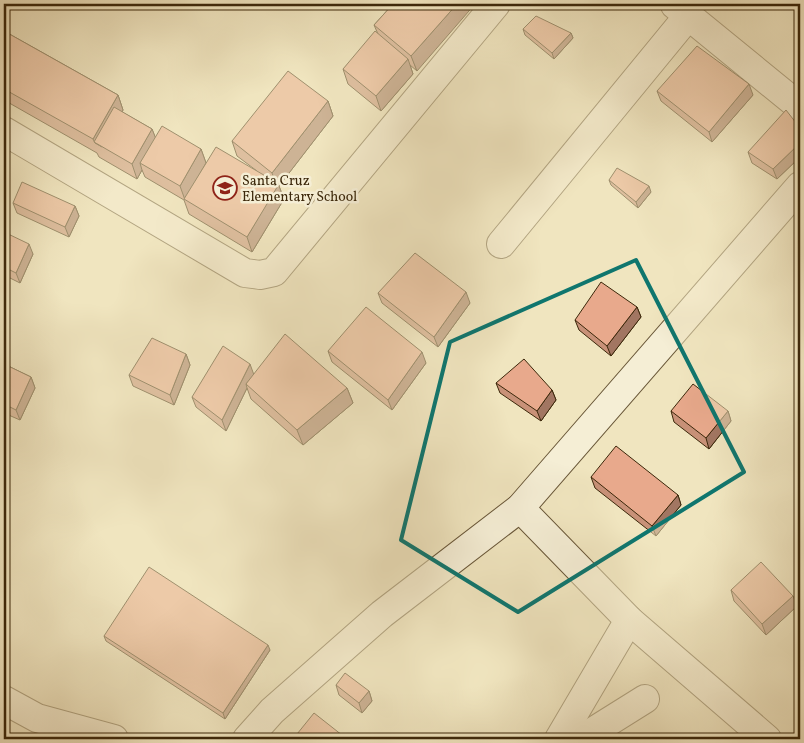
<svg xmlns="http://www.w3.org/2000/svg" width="804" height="743" font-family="Vollkorn,serif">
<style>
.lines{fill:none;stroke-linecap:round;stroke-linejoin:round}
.minor-casing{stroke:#695738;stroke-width:30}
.minor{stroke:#f5eed5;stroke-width:28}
.wall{fill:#c89178;stroke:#3c280b}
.shaded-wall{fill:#a27662;stroke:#3c280b}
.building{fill:#e8a98c;stroke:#3c280b}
.marked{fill:none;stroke:#0f766e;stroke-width:4;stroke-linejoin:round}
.labels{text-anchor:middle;stroke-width:5;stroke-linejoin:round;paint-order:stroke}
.poi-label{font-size:14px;fill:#3c280b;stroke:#f5eed5;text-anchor:start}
</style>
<rect width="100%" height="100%" fill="#f0e5bf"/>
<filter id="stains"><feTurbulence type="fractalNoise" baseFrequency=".004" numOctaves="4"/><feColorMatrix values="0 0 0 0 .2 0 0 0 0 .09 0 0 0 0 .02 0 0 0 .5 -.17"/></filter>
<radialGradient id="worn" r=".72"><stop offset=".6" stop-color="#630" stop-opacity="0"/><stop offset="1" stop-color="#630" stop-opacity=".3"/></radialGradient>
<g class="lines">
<g class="minor-casing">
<g id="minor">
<polyline points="675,5 800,107"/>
<polyline points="4,131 245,273 260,275 274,272 496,4"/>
<polyline points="501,244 689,15"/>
<polyline points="520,508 629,620 767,739"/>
<polyline points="4,700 37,718 114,739"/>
<polyline points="247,739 272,711 382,614 520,508 800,186"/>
<polyline points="559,739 629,620"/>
<polyline points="581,739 645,699"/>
</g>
</g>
<use href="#minor" class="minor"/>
</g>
<g class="wall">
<polygon points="393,4 417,71 410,65 413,74 381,111 348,84 343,69 378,34 374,25"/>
<polygon points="523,29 571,33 573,38 554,59 525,35"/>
<polygon points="4,31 118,95 123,110 122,112 152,129 155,137 201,149 206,163 257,171 237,156 232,141 328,101 333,116 279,186 284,199 252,252 189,214 184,200 145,177 142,170 137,179 99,157 97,153 4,100"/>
<polygon points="657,91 753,95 712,142 661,101"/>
<polygon points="800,128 800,157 777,179 752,163 748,152"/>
<polygon points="609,180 651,192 638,208 611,185"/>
<polygon points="13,203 75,206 79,216 69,237 17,213"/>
<polygon points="4,232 33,254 20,283 4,275"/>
<polygon points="378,293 470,303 438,347 382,303"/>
<polygon points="637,307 641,317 611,356 579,330 575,320"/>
<polygon points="328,351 426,363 392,410 332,362"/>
<polygon points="186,354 190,365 174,405 133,386 129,375"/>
<polygon points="4,364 31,377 35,388 20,420 4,413"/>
<polygon points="254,374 347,388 353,403 303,445 251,399 247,388 226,431 196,407 192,397"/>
<polygon points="496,383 552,390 556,400 541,421 500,393"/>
<polygon points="671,411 728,411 731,421 709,449 674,422"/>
<polygon points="591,477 678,495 681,505 656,536 595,488"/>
<polygon points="731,590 793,596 797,606 766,635 734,601"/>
<polygon points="104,636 270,650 225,719 106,641"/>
<polygon points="336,685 369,691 372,701 362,713 339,695"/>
</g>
<g class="shaded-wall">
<polygon points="457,4 475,4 417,71 411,56"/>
<polygon points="608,4 613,4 609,7"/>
<polygon points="571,33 573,38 554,59 552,53"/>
<polygon points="408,59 413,74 381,111 376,96"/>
<polygon points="749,84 753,95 712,142 709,132"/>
<polygon points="118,95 123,110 102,147 95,143 93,139"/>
<polygon points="328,101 333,116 279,186 284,199 252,252 247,237 277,186 272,173"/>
<polygon points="152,129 158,144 140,163 142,170 137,179 132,164"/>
<polygon points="800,143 800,157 777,179 773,169"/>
<polygon points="201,149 206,163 185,200 180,186"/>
<polygon points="649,186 651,192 638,208 636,202"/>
<polygon points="75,206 79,216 69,237 65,227"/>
<polygon points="29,244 33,254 20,283 16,273"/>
<polygon points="466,292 470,303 438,347 434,337"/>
<polygon points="637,307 641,317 611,356 607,346"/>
<polygon points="422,352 426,363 392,410 388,400"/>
<polygon points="186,354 190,365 174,405 170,395"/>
<polygon points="250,364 254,375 246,384 247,388 226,431 222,420"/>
<polygon points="31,377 35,388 20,420 16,410"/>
<polygon points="347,388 353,403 303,445 297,430"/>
<polygon points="552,390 556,400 541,421 537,411"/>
<polygon points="728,411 731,421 709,449 706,438"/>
<polygon points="678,495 681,505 656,536 652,526"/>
<polygon points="793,596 797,606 766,635 762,624"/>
<polygon points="268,645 270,650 225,719 223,713"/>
<polygon points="369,691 372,701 362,713 359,703"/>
</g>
<g class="building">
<polygon points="393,4 457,4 411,56 374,25"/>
<polygon points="536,16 571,33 552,53 523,29"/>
<polygon points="4,31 118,95 93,139 4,89"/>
<polygon points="375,31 408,59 376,96 343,69"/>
<polygon points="697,46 749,84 709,132 657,91"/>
<polygon points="288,71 328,101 272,173 232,141"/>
<polygon points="114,107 152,129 132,164 94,142"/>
<polygon points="786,110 800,128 800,143 773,169 748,152"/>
<polygon points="162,126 201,149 180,186 140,163"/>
<polygon points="216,147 279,184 247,237 184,199"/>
<polygon points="617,168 649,186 636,202 609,180"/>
<polygon points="22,182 75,206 65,227 13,203"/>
<polygon points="4,232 29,244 16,273 4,267"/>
<polygon points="415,253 466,292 434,337 378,293"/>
<polygon points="601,282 637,307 607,346 575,320"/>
<polygon points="366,307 422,352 388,400 328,351"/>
<polygon points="285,334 347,388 297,430 246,384"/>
<polygon points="152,338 186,354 170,395 129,375"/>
<polygon points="223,346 250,364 222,420 192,397"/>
<polygon points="524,359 552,390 537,411 496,383"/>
<polygon points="4,364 31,377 16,410 4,404"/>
<polygon points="693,384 728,411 706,438 671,411"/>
<polygon points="616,446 678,495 652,526 591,477"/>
<polygon points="761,562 793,596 762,624 731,590"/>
<polygon points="149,567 268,645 223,713 104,636"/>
<polygon points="345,673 369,691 359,703 336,685"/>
<polygon points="314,713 347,739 293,739"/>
</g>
<path d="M0 0H804V743H0ZM636 260 744 472 518 612 401 540 450 342Z" fill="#f0e5bf" fill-opacity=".55" fill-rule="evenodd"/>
<path class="marked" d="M636 260 744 472 518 612 401 540 450 342Z"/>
<defs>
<g id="school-ring" transform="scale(1.25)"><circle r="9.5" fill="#f5eed5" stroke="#8f2418" stroke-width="1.5"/><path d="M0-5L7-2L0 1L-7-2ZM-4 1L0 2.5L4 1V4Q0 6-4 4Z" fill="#8f2418"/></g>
</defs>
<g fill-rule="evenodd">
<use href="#school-ring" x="225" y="188"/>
</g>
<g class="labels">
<g class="poi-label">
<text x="242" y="185">Santa Cruz<tspan x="242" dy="16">Elementary School</tspan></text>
</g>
</g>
<rect width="804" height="743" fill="none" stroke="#f0e5bf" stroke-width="20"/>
<rect x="5" y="5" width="794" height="733" fill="none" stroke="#3c280b" stroke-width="2.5"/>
<rect x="10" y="10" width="784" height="723" fill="none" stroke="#3c280b"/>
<rect width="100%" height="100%" filter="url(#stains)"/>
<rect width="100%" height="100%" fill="url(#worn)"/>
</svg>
